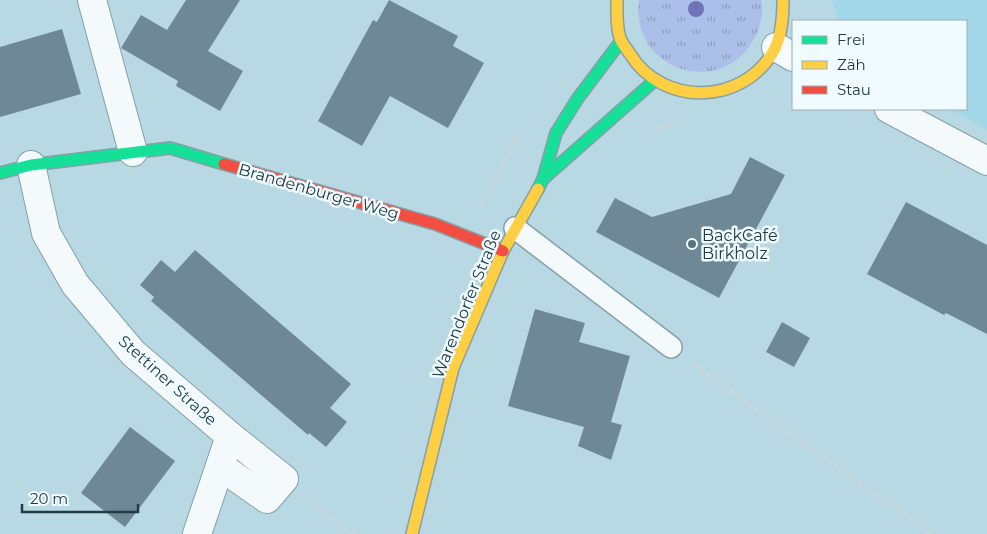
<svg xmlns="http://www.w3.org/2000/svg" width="987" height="534" font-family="Montserrat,sans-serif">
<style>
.built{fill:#a3d8ea}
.grass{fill:url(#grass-tufts)}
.building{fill:#6e8995}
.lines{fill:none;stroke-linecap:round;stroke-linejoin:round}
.lane-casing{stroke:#85a0a8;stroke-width:24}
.street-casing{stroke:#85a0a8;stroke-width:30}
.fast-casing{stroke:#85a0a8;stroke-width:14}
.slow-casing{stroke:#85a0a8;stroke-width:14}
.jam-casing{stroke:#85a0a8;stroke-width:14}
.path{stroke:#ccd6da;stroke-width:3;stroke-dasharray:5 2.5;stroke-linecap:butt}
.lane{stroke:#f4f9fb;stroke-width:21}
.street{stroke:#f4f9fb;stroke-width:28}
.fast{stroke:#16e098;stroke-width:11}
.slow{stroke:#ffcf43;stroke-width:11}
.jam{stroke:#f24e42;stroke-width:11}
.tree{fill:#6e75b6}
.poi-dot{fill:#57737c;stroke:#effbff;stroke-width:2}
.labels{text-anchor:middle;stroke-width:5;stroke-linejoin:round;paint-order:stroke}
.street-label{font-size:16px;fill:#233c44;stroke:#effbff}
.poi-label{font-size:16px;fill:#233c44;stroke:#effbff;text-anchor:start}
</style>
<defs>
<pattern id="grass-tufts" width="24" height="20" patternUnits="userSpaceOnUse" patternTransform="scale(1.25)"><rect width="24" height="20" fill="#acbfe9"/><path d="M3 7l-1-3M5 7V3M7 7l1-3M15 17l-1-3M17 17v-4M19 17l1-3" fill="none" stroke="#8c9cbe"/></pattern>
</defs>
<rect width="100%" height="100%" fill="#b8d9e4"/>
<polygon class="built" points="832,0 987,0 987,130 950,109 966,109 966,21 838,21"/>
<path class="grass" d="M639 0H761C764 12 761 26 755 37 723 101 629 70 639 0Z"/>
<g class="building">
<polygon points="186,0 240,0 208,51 243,71 220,111 176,86 178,81 121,48 141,15 167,30"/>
<polygon points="389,0 458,36 453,46 484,63 448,128 390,96 362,146 318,121 373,20 377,22"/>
<polygon points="62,29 81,94 0,117 0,47"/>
<polygon points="750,157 785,175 719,298 596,232 615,198 652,217 731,194"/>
<polygon points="906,202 987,245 987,334 946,313 944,315 867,274"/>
<polygon points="195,250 351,384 330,408 347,422 326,447 309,433 308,435 151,301 154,297 140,285 161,260 175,272"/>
<polygon points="535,309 585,323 579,342 630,356 611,422 622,425 611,460 578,446 584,427 508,406"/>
<polygon points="782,322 810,338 794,367 766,352"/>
<polygon points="130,427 175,461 125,527 81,493"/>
</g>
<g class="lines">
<g class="lane-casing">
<polyline id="lane" points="515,228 671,347"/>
</g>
<g class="street-casing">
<g id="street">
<polyline points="92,0 133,152"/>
<polyline points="776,47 793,57"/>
<polyline points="889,109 987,161"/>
<polyline points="31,165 46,233 75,284 133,353 230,436 197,534"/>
<polyline points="220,466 267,499 284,479 230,436"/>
</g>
</g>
<g class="fast-casing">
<g id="fast">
<polyline points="0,173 31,165 170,148 224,164"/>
<polyline points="543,179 654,81"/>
<polyline points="538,189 543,179 556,133 578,98 621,41"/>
</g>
</g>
<g class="slow-casing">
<g id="slow">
<path d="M617 0C617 13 616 26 620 38 622 44 627 49 630 54 663 107 742 105 773 52 782 37 783 17 783 0"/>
<polyline points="412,534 453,368 503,251 538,189"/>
</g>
</g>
<g class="jam-casing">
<polyline id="jam" points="224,164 435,224 503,251"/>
</g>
<g class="path">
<polyline points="654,129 673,125"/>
<polyline points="481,206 519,131"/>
<polyline points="694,364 767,418 932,534"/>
<polyline points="309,500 348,531 357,534"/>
</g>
<use href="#lane" class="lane"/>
<use href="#street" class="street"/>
<use href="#fast" class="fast"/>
<use href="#slow" class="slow"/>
<use href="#jam" class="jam"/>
</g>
<circle class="tree" cx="696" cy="9" r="8"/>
<circle class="poi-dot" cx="692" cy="244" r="5"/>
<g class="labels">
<g class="street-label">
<text transform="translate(319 191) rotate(16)" y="6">Brandenburger Weg</text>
<text transform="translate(466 304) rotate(-68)" y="6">Warendorfer Straße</text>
<text transform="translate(168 380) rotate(42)" y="6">Stettiner Straße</text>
</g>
<g class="poi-label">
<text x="702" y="241">BackCafé<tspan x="702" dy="18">Birkholz</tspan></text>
</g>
</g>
<rect x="792" y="20" width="175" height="90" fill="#effbff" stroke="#9dafb4"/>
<rect x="802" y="36" width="25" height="8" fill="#16e098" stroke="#9dafb4"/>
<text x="837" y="45" font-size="15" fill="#233c44">Frei</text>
<rect x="802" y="61" width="25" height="8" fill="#ffcf43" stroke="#9dafb4"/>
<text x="837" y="70" font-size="15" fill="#233c44">Zäh</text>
<rect x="802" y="86" width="25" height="8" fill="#f24e42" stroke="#9dafb4"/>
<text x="837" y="95" font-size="15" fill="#233c44">Stau</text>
<path d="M22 504v8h116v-8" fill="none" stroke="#233c44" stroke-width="2.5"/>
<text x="30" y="504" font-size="15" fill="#233c44" stroke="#effbff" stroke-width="4" paint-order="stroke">20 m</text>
</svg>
